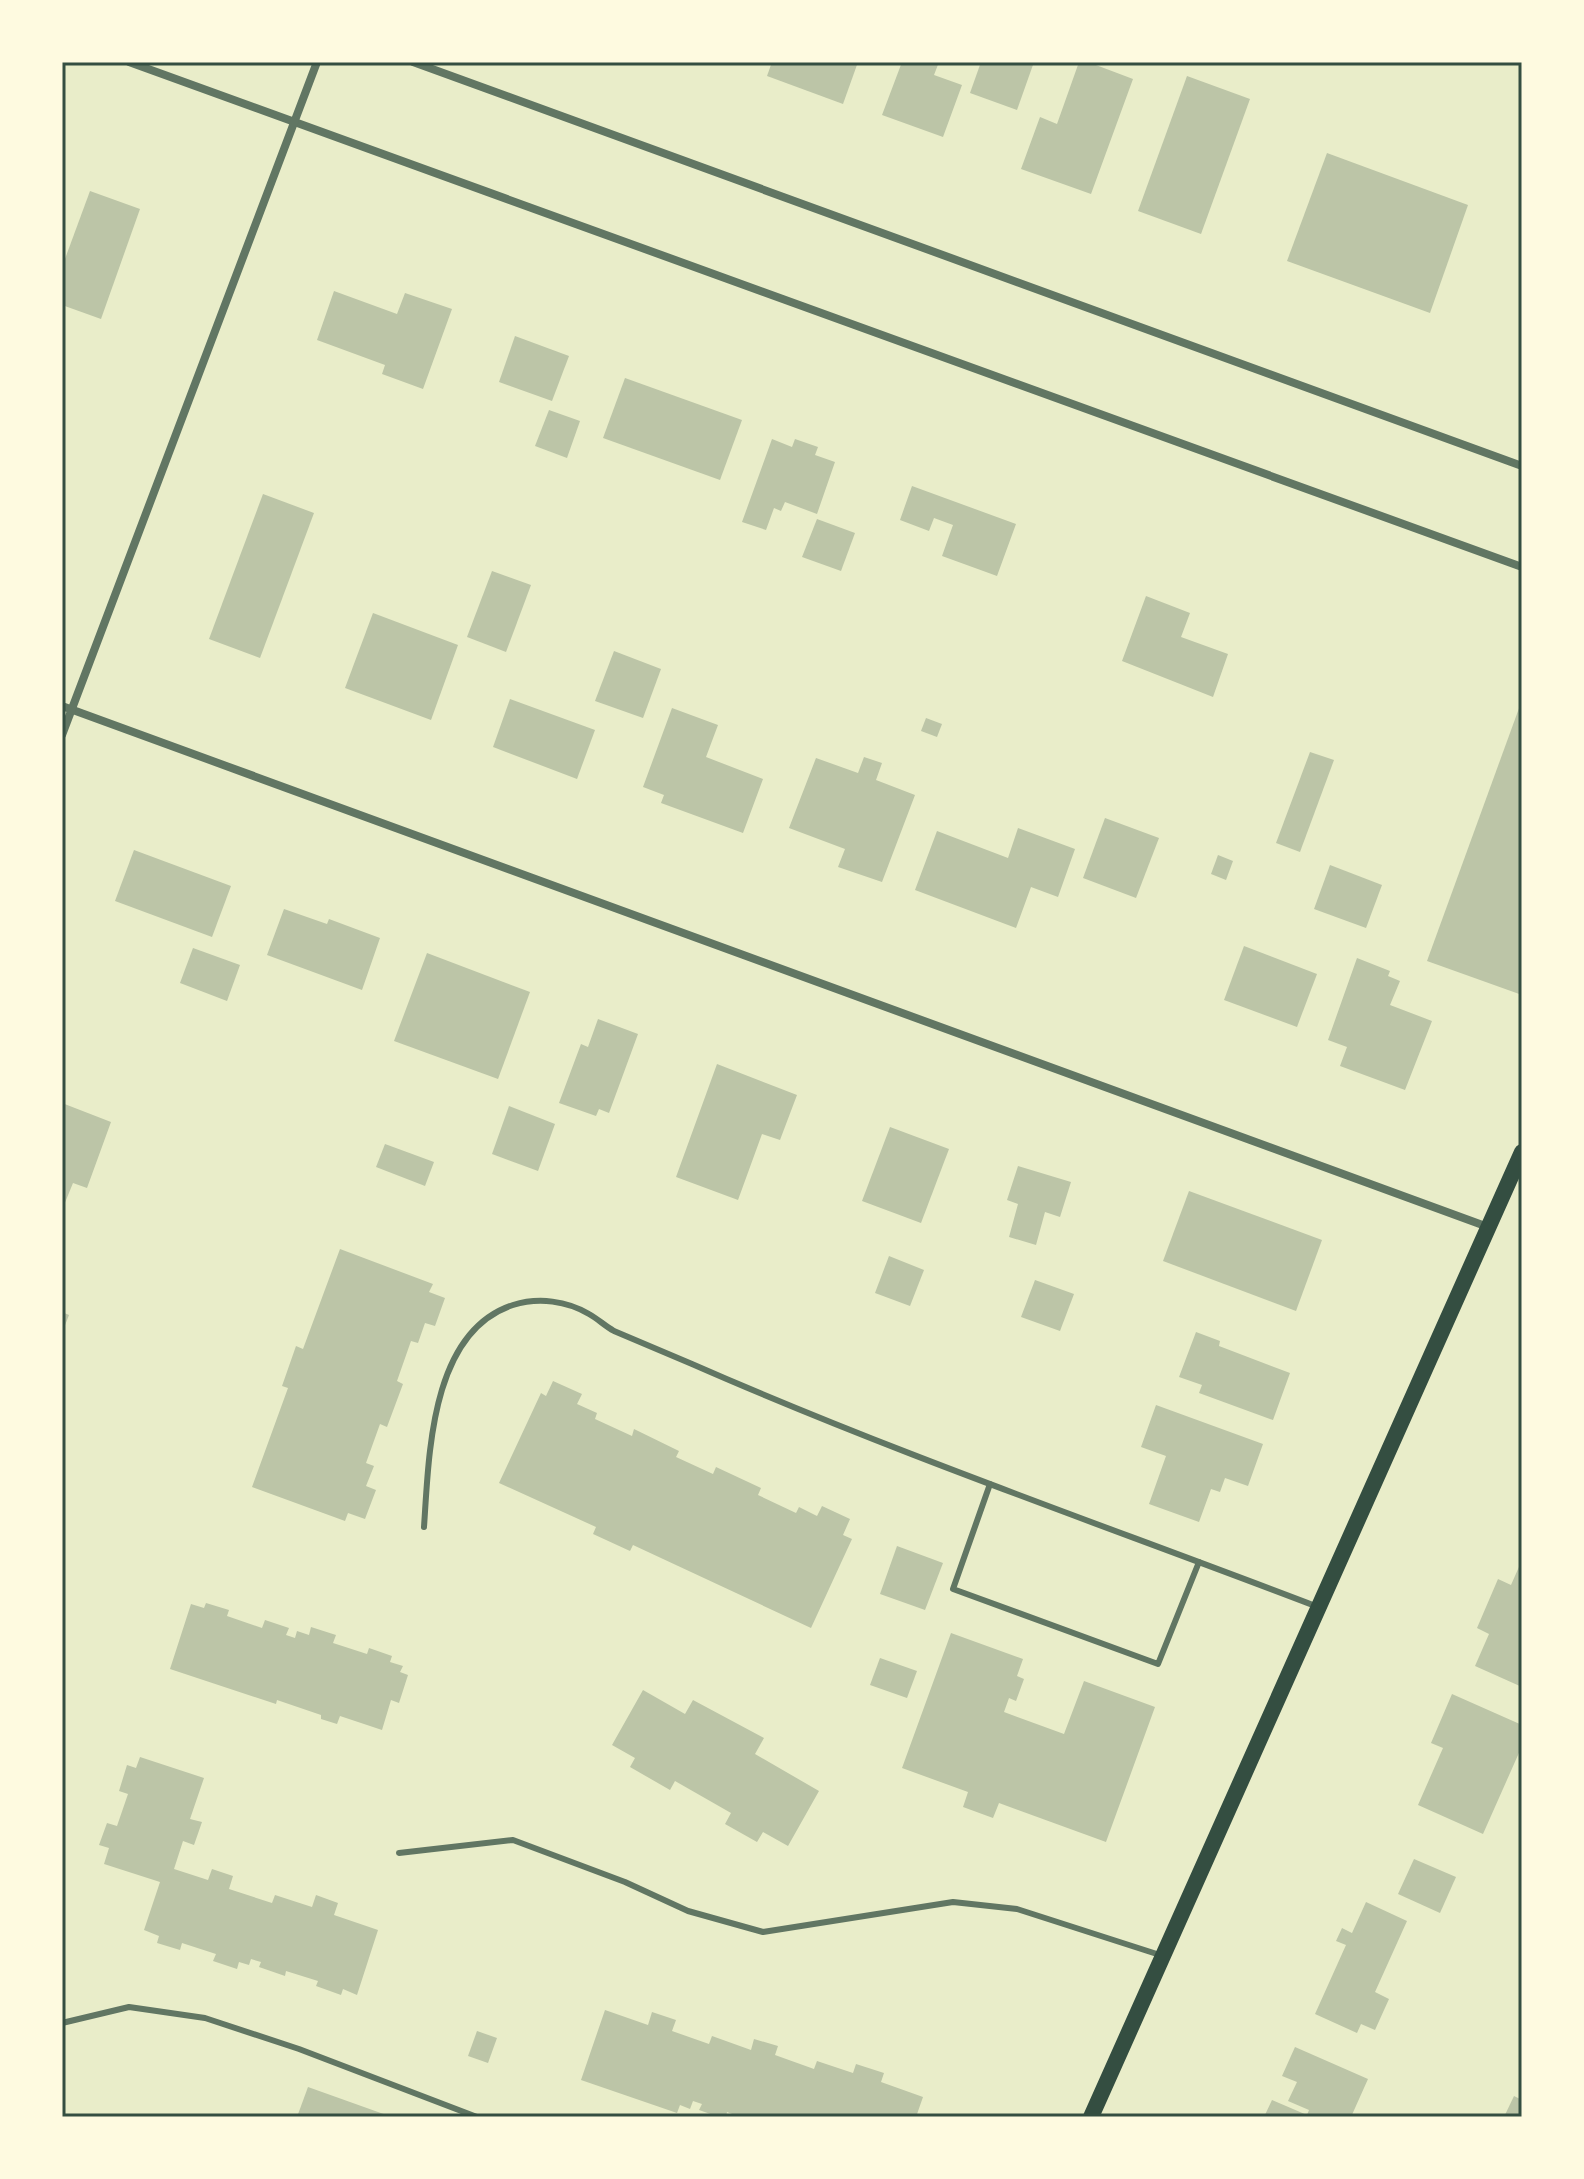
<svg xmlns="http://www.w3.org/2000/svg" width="1584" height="2179" font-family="'Work Sans',sans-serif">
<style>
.building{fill:#bcc5a7}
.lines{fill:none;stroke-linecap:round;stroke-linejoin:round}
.service{stroke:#617663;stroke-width:6}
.minor{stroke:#617663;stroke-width:8}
.secondary{stroke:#344e41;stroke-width:16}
.neatline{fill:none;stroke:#344e41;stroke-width:3}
</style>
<rect width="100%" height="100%" fill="#e9edc9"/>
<g class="building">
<polygon points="772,62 858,62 843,104 767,76"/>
<polygon points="902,62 939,62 934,75 962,85 943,137 882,115"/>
<polygon points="981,62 1034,62 1017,110 970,93"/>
<polygon points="1079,62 1088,62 1133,79 1091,194 1021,169 1040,117 1057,124"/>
<polygon points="1187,76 1250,99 1201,234 1138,211"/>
<polygon points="1327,153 1468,205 1430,313 1287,261"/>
<polygon points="90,191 140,209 101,319 62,305 62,267"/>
<polygon points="334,291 397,314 405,293 452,309 423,389 382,374 385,365 317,340"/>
<polygon points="515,336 569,356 552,401 499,382"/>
<polygon points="625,378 742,420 720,480 603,438"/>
<polygon points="549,410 580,421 567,458 535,446"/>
<polygon points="772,439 792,447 795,439 818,447 815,455 835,462 817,514 785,502 781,511 774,508 766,530 742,522"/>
<polygon points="912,486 1016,524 997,576 942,556 953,525 934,518 929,531 900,520"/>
<polygon points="263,494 314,513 260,658 209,639"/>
<polygon points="817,519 855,533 841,571 802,557"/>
<polygon points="492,571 531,585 506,652 467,637"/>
<polygon points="1146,596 1190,613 1181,637 1228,654 1213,697 1122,661"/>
<polygon points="373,613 458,645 431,720 345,688"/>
<polygon points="614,651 661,669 643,718 595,701"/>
<polygon points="510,699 595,730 577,779 493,747"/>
<polygon points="1522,700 1522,995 1427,961"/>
<polygon points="672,708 718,725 706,757 763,779 743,833 661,803 664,795 643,787"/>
<polygon points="926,718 942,724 937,737 921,731"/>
<polygon points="1310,752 1334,760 1300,852 1276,843"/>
<polygon points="864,757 882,763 876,780 915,795 882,882 838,867 845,849 789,828 816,758 858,773"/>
<polygon points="1105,818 1159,838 1136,898 1083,878"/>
<polygon points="1018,828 1075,849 1058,897 1031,887 1016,928 915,890 937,831 1008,858"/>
<polygon points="134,850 231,886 212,937 115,901"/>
<polygon points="1218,855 1233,861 1226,880 1211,874"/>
<polygon points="1330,865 1382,885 1366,928 1314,909"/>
<polygon points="284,909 327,924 329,919 380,938 362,990 267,955"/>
<polygon points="1244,946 1317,974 1297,1027 1224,1000"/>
<polygon points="193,948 240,965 227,1001 180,983"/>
<polygon points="427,953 530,992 498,1079 394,1041"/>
<polygon points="1357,958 1390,971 1388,976 1400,981 1390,1005 1432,1021 1405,1090 1340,1066 1347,1047 1328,1040"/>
<polygon points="598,1019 638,1034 609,1113 599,1109 596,1116 559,1103 581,1044 588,1047"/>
<polygon points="717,1064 797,1095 780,1140 762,1134 738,1200 676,1177"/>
<polygon points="62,1103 111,1122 87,1188 73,1183 62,1210"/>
<polygon points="509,1106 555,1124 538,1171 492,1154"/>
<polygon points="890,1127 949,1149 921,1223 862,1201"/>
<polygon points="385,1144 434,1162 425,1186 376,1167"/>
<polygon points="1018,1166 1071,1182 1060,1217 1045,1212 1036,1245 1009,1237 1018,1204 1007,1200"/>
<polygon points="1189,1191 1322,1240 1296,1311 1163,1261"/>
<polygon points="340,1249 433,1284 429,1292 445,1298 435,1326 425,1323 418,1343 411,1341 397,1381 403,1384 387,1427 380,1424 366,1463 374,1466 366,1486 376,1490 365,1519 348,1513 345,1521 252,1487 288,1388 282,1386 296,1346 303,1349"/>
<polygon points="889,1256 924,1270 910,1306 875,1293"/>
<polygon points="1035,1280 1074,1294 1060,1331 1021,1317"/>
<polygon points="62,1312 69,1315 62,1333"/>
<polygon points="1196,1332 1220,1341 1219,1346 1290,1373 1273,1420 1199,1393 1202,1385 1179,1377"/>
<polygon points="553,1381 582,1394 577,1404 597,1413 595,1419 632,1436 634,1429 679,1451 676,1457 713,1474 716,1467 761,1488 758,1495 796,1513 799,1507 817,1516 822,1506 850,1519 843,1535 852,1539 811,1628 633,1545 630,1551 593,1534 596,1527 499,1483 541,1393 546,1396"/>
<polygon points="1156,1405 1263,1444 1248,1486 1225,1478 1220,1492 1211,1489 1199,1522 1149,1504 1166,1456 1141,1447"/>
<polygon points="897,1546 943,1563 925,1610 880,1594"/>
<polygon points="1522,1560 1522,1687 1475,1666 1489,1634 1477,1628 1498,1579 1511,1585"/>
<polygon points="206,1603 229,1610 227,1616 262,1628 265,1620 289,1628 286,1635 295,1638 297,1631 309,1635 311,1627 336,1635 333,1643 367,1654 369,1648 392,1656 390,1662 403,1666 400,1672 408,1675 399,1703 391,1700 382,1730 340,1716 337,1724 321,1719 321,1715 277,1700 276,1704 170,1669 191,1604 204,1608"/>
<polygon points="951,1633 1023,1659 1017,1676 1024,1679 1016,1701 1009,1698 1004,1712 1064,1734 1084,1681 1155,1707 1106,1842 999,1803 993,1818 963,1807 968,1792 902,1768"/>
<polygon points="880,1658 917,1671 907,1698 870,1685"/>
<polygon points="643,1690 685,1714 693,1700 764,1738 755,1754 819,1791 788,1846 763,1832 757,1842 725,1824 731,1813 675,1781 670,1790 630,1767 635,1758 612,1745"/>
<polygon points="1452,1694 1522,1725 1522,1746 1483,1834 1418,1805 1443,1748 1431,1743"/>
<polygon points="140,1757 204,1778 190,1819 202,1822 194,1845 183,1841 174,1869 208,1880 212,1869 233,1876 229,1889 272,1903 275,1895 312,1907 316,1895 338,1903 334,1915 378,1930 357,1995 343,1989 341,1995 316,1986 318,1981 286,1971 285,1976 259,1967 261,1962 251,1959 249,1965 239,1962 237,1969 213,1961 216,1954 182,1943 180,1950 157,1943 159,1936 144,1930 160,1882 104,1864 109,1848 99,1845 107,1823 117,1826 128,1794 119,1791 127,1765 136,1768"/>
<polygon points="1414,1859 1456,1877 1440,1913 1398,1894"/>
<polygon points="1366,1902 1407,1921 1375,1992 1389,1999 1375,2030 1361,2024 1357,2033 1315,2014 1346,1945 1336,1941 1342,1928 1352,1933"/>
<polygon points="605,2010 648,2025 652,2012 676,2020 672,2031 709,2044 712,2036 751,2050 754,2039 778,2046 775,2055 814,2069 817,2061 853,2073 856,2064 884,2073 881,2082 923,2097 916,2117 740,2117 727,2112 726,2117 719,2117 699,2110 702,2104 693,2101 690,2109 680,2105 677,2113 581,2080"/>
<polygon points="477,2031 497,2038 488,2063 468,2056"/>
<polygon points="1295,2047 1368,2079 1351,2117 1264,2117 1272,2100 1307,2115 1309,2110 1288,2101 1297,2082 1282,2076"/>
<polygon points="308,2087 392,2117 297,2117"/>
<polygon points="1514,2096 1522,2100 1522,2117 1504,2117"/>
</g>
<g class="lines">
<g class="service">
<polyline points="990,1484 953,1589 1158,1664 1199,1562"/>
<path d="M424 1527C429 1456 430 1332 513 1305 539 1297 567 1301 589 1314 598 1319 605 1326 614 1331 640 1342 666 1353 692 1364 897 1454 1109 1527 1318 1607"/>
<polyline points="399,1853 513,1840 625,1882 688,1911 763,1932 953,1902 1017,1909 1160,1955"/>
<polyline points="62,2023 129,2007 205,2018 299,2049 477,2117"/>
</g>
<g class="minor">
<polyline points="129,62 1522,567"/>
<polyline points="413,62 1522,466"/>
<polyline points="62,706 1488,1227"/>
<polyline points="62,735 317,62"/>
</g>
<polyline class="secondary" points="1091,2117 1522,1152"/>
</g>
<rect width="1584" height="2179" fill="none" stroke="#fefae0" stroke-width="128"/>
<rect x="64" y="64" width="1456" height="2051" class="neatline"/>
</svg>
